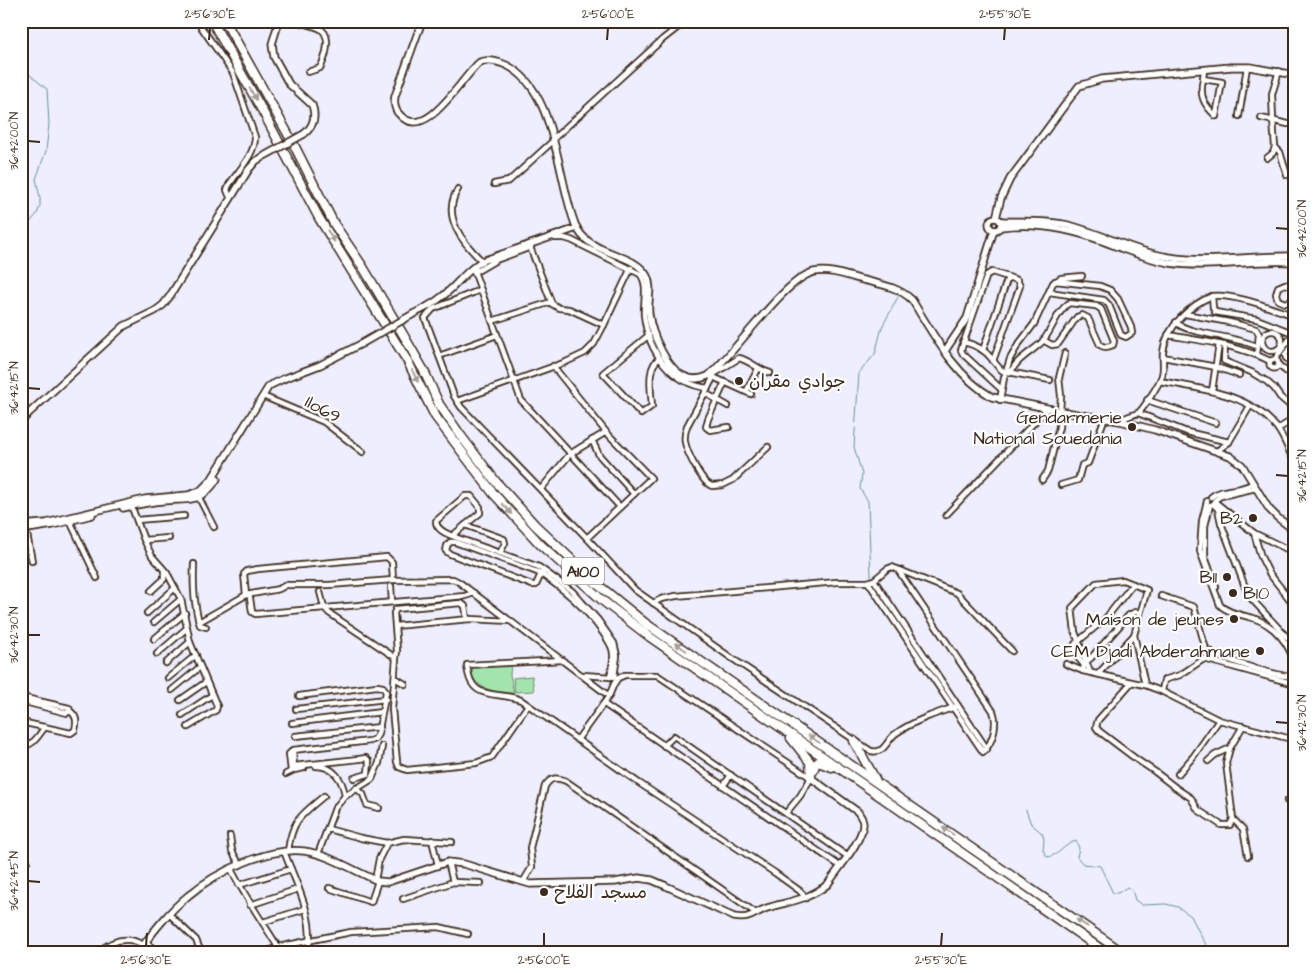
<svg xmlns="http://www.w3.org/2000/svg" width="1316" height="973" font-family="'Architects Daughter','Playpen Sans Arabic',sans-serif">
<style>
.green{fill:#a3e4ae;stroke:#6f8766}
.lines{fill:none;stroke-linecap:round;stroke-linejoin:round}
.stream{stroke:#699295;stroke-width:1}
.street-casing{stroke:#3b2a1e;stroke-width:8}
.secondary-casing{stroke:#3b2a1e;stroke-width:9}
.highway-casing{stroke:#3b2a1e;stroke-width:11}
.street{stroke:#fff;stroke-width:4.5}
.secondary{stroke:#fff;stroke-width:5.5}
.highway{stroke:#fff;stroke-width:8}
.secondary-bridge-casing{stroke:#3b2a1e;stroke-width:9;stroke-linecap:butt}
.secondary-bridge{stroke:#fff;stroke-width:5.5}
.oneway{fill:#a79f9a}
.ticks{fill:none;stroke:#3b2a1e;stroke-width:2}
.poi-dot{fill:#3b2a1e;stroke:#fff;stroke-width:2}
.labels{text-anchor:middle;stroke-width:4.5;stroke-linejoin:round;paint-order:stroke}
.shield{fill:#fff;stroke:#766a62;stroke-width:1}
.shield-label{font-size:16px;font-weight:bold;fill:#3b2a1e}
.poi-label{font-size:18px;fill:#3b2a1e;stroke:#fff;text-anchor:end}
.street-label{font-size:18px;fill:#3b2a1e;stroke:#fff}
.neatline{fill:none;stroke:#3b2a1e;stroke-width:2}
.ticks-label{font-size:12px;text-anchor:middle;fill:#3b2a1e}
</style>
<rect width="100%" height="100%" fill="#eeeefe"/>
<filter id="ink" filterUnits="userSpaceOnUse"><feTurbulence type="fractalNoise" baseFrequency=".02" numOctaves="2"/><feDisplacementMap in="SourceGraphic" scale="10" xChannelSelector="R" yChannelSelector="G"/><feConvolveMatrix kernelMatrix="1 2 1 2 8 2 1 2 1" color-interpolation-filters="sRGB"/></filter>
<g filter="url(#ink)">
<g class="green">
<path d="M511 664 510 675 514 693C499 694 467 688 473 667Z"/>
<polygon points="532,676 534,691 515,692 513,678"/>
</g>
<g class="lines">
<g class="stream">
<polyline points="21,65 30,75 47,89 49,124 46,151 36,179 40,198 40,206 37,214 21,233"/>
<polyline points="871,576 868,501 860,489 862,474 854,447 859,373 875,354 882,327 898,297"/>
<path d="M1026 810 1031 824 1042 833 1044 839 1043 850 1047 857C1061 855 1062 845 1076 841L1079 848 1077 857 1083 864 1100 866 1113 893H1118L1127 887 1132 890 1135 900 1142 905 1166 904 1178 907 1191 916 1202 938 1211 952"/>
</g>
<g class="street-casing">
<g id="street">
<path d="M197 21 233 73 255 137C255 155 238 171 229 185L227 190 230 197"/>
<path d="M295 21C301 23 318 26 322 30 332 38 325 59 320 68L308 72"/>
<polyline points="1204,70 1203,79 1222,82 1216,116"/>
<polyline points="1279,71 1272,94 1273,120 1275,147 1280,152 1287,175"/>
<path d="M1203 79C1199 96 1204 105 1216 116"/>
<polyline points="1239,116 1247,67"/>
<polyline points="1261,118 1288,124"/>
<polyline points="553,139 663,39 686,21"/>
<polyline points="1267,158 1273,153 1275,147"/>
<polyline points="494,184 509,181 553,141"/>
<path d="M458 189C441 216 462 242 482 261"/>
<path d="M555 238H564L571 240 640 274C649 285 643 301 644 315 648 351 671 384 708 388"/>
<polyline points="530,247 552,304 559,308 569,309 604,325"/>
<polyline points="468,271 479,270 496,260 531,247"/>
<polyline points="474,271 521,400 620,507"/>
<path d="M480 290 433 309 425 318 454 396 461 407 587 538 635 590 730 657 871 751C885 754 886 741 895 734 913 721 937 713 958 706"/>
<polyline points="1049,292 1104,300 1109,305 1121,335 1126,337 1132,333 1131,327 1118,299 1110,290 1100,286 1055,281"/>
<polyline points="1295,292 1292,286 1285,284 1278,287 1276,294 1278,300 1285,303 1292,301 1295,296"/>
<polyline points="1185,314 1229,322 1256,329 1259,334 1257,355"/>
<path d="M1295 316C1274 309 1233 293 1212 296L1213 308 1215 312 1257 319 1295 334"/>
<polyline points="492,321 551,302"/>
<path d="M1176 322C1185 334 1238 336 1258 347"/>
<circle cx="1272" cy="341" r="10"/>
<path d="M649 335 603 373 641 414 652 406C651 391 646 366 660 358"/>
<path d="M1168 335C1203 341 1238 345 1270 361"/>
<path d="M963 342C974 344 985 350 992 359 996 364 998 368 1003 371L1050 380"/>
<polyline points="1294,342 1285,355 1286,358 1295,367"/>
<polyline points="1225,345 1224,361 1251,372 1266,381 1274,388 1280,397 1295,410"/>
<polyline points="983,350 1008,277"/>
<polyline points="439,356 497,335"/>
<polyline points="1163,357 1216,367 1239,375"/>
<polyline points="1275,359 1294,333"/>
<circle cx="1274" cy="364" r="4.5"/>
<polyline points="993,361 1020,286 1017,280 992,272 987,275 961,350 963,354 1001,389"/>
<polyline points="1278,365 1295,378"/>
<polyline points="553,366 606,432 651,478 587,538"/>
<path d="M713 371 712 380 687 426C685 432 684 437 685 442 687 453 702 483 712 486L723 485 733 480 768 447"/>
<path d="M1011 373C1015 360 1033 351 1042 342 1052 331 1056 312 1069 303L1096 306 1101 309 1114 341 1113 345C1108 347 1105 348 1100 345L1088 318 1082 315 1077 317 1058 344 1052 345 1043 340"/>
<path d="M714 374 739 358C751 361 758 370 770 373"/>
<polyline points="713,377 751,394"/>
<path d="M1160 381C1200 389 1250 393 1277 428 1285 439 1289 452 1295 463"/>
<polyline points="725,382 708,419 706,427 710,430 729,427"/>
<polyline points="1212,391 1219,344"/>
<polyline points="746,392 758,369"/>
<polyline points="705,393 728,406"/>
<polyline points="265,397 324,422 363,452"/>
<polyline points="1000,400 1004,378 1010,359 1018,345 1034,324 1053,283 1061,278 1082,276"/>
<polyline points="1147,400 1216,423"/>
<polyline points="457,401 566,362 585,353 594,344 604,325 631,268"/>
<polyline points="1138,413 1187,432 1229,442"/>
<path d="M1120 421C1126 416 1131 416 1138 413 1142 411 1159 384 1161 378 1165 370 1162 361 1163 352 1166 327 1190 305 1212 296"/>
<polyline points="1278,429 1295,418"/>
<polyline points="592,440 599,455 634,494"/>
<polyline points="1289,449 1295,444"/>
<polyline points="1217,451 1229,442 1250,406"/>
<polyline points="1042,480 1048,471 1059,427 1061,396 1059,378 1065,353"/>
<polyline points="1061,485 1078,480 1082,465 1088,463 1104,420"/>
<polyline points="541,489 570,454 606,432"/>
<path d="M1211 497C1223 487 1241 492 1253 483"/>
<polyline points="199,498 214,527"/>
<polyline points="1215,500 1221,496 1256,488"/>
<path d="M1207 501 1202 521 1200 551 1220 605C1228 613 1242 615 1253 618 1275 625 1290 644 1295 666"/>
<polyline points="1215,502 1254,533 1261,557 1269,573 1295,606"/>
<polyline points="1213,504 1218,509 1221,523 1248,595 1295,646"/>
<polyline points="131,505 144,540 152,556 167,573 181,599 190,642 217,706 216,710 188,727"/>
<polyline points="1210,505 1205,526 1205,557 1216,587"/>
<polyline points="946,515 1047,409"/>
<polyline points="137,520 184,516"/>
<polyline points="70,521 97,578"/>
<polyline points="465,525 504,539 505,543 500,553"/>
<polyline points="26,529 32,561"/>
<polyline points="1254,533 1295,553"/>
<path d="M452 536C445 533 436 529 436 521L465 496H471L480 507V513L452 536 539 567 572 591 598 620 614 643 617 656 614 677"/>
<polyline points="144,540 169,538"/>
<polygon points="450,542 455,542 537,572 541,574 536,585 532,585 450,554 446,551 447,546"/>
<path d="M194 564C193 584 194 606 200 625L206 627"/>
<path d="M542 572 541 574C566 591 585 607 603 633 607 639 613 646 613 654 614 661 611 670 610 677"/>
<polyline points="874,580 987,749"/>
<path d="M868 582 983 752C993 743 998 724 993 711L898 570"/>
<polyline points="391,586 392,602"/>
<polyline points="151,591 164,579 164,571"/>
<polyline points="320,592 324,607 329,613 396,658 392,709 397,762 399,767 407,770 476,763 492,757 528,705"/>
<polyline points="246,595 244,574 247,571 258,569 387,557 392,562 393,580"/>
<polyline points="1161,596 1194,607 1209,660"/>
<polyline points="250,598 252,612 255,614 465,596 474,593"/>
<polyline points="653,603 661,599 676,596 837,582 868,582 874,580 887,569 892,567 957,593 1012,651"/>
<polyline points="147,613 175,588"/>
<polyline points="154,622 181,599"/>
<polyline points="199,622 246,595 279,589 286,585 329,585 393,580 453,579 459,582 609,696"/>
<polyline points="395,626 470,619 511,621"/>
<polyline points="154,639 185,613"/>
<path d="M1212 652 1217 656C1233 661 1281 679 1295 676"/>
<polyline points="157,654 187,628"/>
<polyline points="396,658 397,651 394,613 396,609 461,603 465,606 467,619"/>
<path d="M563 660 467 665C470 703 496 690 521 700L639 783 775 873 800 891 806 898"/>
<polyline points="1086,662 1091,658 1129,615 1135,612 1140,613"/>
<polyline points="166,663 190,642"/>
<polyline points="1066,664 1083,671 1145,685 1161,691 1219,720 1295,740"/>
<polyline points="1083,671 1084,665 1075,654 1075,644 1106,618 1133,584 1147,590 1134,635 1145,685"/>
<polyline points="1090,672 1075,632 1072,608 1096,583 1123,580 1133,584"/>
<polyline points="1098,674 1134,635"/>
<polyline points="584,675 611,677"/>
<polyline points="168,678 196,655"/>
<polyline points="395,678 405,684"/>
<polyline points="1131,683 1098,720 1096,727 1099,731 1136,759 1154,771 1176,788 1191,798 1198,810 1221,825 1230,825 1233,819"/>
<polyline points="172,690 200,667"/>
<polyline points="1162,691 1164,680 1180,675 1204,659 1295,684"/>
<polyline points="21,697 69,708 70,711 67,713 21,701"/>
<polyline points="180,700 206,682"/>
<polyline points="604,704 840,866"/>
<polyline points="296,709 386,699"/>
<polyline points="182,715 212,695"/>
<path d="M21 722 71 733 75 730C77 722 77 716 70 711"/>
<polyline points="292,723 382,712"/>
<polyline points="1243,726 1230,748 1226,763 1233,819 1243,829 1248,856"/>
<polyline points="295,736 380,727"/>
<polyline points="577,740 609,696 614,684 618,678 625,675 657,675 811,778 800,796 786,813"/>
<path d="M21 745C33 747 38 736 45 727"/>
<polyline points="664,746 674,736 847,856"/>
<polyline points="293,750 294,769"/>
<polyline points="1208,761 1215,755 1230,748"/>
<polyline points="294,766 359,759 366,758 369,761 368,774 354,778"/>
<path d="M316 766C334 766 343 780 345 796"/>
<polyline points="291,771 289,754 293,750 370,741 375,739 378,734 386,692 383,687 377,686 299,696"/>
<polyline points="286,774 294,770 304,768"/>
<polyline points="1178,774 1193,757 1219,720"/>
<polyline points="723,786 731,775"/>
<polyline points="356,788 363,794 367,805 379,808"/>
<polyline points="1287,801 1295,797"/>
<polyline points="328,829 361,838 387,843 404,839 452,842"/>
<polyline points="230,836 232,851 240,865"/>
<polyline points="432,840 438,865"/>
<path d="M284 851C294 880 318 922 307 952"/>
<path d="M288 851C292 820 301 815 324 796"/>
<polyline points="318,854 335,808 345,796 372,779 379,763 382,746"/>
<polyline points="21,859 27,861"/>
<polyline points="448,862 453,882"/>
<path d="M231 869C245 897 262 921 278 947"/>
<polyline points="375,880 379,859 387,843"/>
<path d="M523 882 532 867 530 848 545 786C551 777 556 777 566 781L756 913"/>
<polyline points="239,885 291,869"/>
<polyline points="329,888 371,902 378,881"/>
<polyline points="403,899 453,882 481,883"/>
<polyline points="250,905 298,889"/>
<polyline points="169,914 196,940 201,952"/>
<polyline points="263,922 305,909"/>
<polyline points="146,941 156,952"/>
<path d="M98 952C111 941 127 935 143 945"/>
<polyline points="266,952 278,947 351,932 439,927 468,934"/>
</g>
</g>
<g class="secondary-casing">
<g id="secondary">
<path d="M279 21 272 44 274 57 289 84 312 105C316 116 314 126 304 134"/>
<path d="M422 21 395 96C394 102 394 109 399 114 426 145 462 76 480 62 489 59 497 61 506 65 556 88 557 178 575 224 588 257 634 251 647 276 653 288 647 301 649 314 651 333 667 370 686 377 693 380 701 379 708 376 735 354 785 278 814 272 830 269 848 276 863 280 880 284 899 287 912 300 933 334 955 376 992 397L1081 415 1120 421 1155 430 1230 456 1242 465 1269 509 1278 518 1295 531"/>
<circle cx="995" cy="224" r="6"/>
<polyline points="996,218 1001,198 1010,179 1079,86 1102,79 1231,67 1250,67 1295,75"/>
<path d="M1000 221C1024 222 1048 220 1072 226 1105 235 1136 252 1169 257 1211 264 1253 255 1295 256"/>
<path d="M1000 227C1037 222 1071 229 1105 242 1126 250 1147 259 1170 263 1211 269 1253 259 1295 262"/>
<path d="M415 313C428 307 441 299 452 288 461 279 470 268 482 261L577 228"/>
<polyline points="945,351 967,318 994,230"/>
<polyline points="21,422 29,413 124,326 155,311 163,305 170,296 249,169 256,161 266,155"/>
<path d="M123 508C136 505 149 502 162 501 188 498 201 505 217 479"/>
<polyline points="21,525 46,523 145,499 188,495 200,491 211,480 269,386 283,379 320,365 361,344"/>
<polyline points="21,530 53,525 92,515"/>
<path d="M138 952C153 932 169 911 189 895 216 872 268 847 304 851 328 854 356 872 378 881L388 882 448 862 464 864 530 884 615 882 639 878 652 880 666 886 734 917C751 920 753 913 767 908 789 901 809 900 828 884 837 870 864 839 863 823 863 819 860 816 858 812L811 778"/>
</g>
</g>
<g class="highway-casing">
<g id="highway">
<polyline points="212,21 262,110 319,218 408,362 435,416 493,493 541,545 603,601 650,637 1105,952"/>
<polyline points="225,21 293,143 334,224 363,267 404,336 424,371 439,404 461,436 496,482 535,525 597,584 645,623 1122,952"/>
<polyline points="791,738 810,762 811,778"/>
<polyline points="854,741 875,779"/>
<polyline points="813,771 815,765 818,762 832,767"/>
</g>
</g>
<use href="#street" class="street"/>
<use href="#secondary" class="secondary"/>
<use href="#highway" class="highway"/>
<g class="secondary-bridge-casing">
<g id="secondary-bridge">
<polyline points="266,155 304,134"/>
<polyline points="361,344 415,313"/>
</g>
</g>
<use href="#secondary-bridge" class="secondary-bridge"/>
</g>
<defs><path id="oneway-solid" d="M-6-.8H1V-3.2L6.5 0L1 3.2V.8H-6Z" transform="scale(1.25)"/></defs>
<g class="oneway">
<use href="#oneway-solid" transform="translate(253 94) rotate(60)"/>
<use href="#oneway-solid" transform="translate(331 236) rotate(58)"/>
<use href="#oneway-solid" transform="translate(415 376) rotate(64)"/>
<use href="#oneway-solid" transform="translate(507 509) rotate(48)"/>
<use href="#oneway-solid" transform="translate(681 647) rotate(-145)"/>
<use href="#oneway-solid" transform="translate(814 739) rotate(-145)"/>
<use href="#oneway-solid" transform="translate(948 831) rotate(-145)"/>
<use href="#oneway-solid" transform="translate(1082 923) rotate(-146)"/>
</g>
</g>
<path class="ticks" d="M209 40 210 28M607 40 608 28M1004 40 1005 28M28 141 40 142M1276 228 1288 229M28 388 40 389M1276 475 1288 476M28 635H40M1276 722 1288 723M28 881 40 882M146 946 147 933M544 946V933M941 946 942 933"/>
<g class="poi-dot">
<circle cx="739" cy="381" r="5"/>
<circle cx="1132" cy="427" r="5"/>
<circle cx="1253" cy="518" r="5"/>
<circle cx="1227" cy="577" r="5"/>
<circle cx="1233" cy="593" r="5"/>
<circle cx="1234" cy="619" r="5"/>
<circle cx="1260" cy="651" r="5"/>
<circle cx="544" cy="892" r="5"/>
</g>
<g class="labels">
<rect class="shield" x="562" y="557.5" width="42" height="27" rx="4"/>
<g class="shield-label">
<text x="583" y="577">A100</text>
</g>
<g class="poi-label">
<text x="749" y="387" text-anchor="start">جوادي مقران</text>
<text x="1122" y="423">Gendarmerie<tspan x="1122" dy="21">National Souedania</tspan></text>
<text x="1243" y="524">B2</text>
<text x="1217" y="583">B11</text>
<text x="1243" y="599" text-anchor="start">B10</text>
<text x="1224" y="625">Maison de jeunes</text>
<text x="1250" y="657">CEM Djadi Abderahmane</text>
<text x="554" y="898" text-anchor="start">مسجد الفلاح</text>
</g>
<g class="street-label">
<text transform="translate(323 409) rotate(28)" y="6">Ilo69</text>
</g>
</g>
<rect width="1316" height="973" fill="none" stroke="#fff" stroke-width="55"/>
<rect x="28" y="28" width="1260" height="918" class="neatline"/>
<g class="ticks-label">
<text x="210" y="18">2°56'30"E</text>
<text x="608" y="18">2°56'00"E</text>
<text x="1005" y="18">2°55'30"E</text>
<text transform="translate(14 141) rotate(-90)" y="4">36°42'00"N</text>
<text transform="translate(1302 229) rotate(-90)" y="4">36°42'00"N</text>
<text transform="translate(14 388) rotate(-90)" y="4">36°42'15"N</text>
<text transform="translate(1302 476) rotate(-90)" y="4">36°42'15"N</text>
<text transform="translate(14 635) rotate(-90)" y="4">36°42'30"N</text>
<text transform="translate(1302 723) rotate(-90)" y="4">36°42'30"N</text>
<text transform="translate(14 881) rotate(-90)" y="4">36°42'45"N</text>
<text x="146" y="964">2°56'30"E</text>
<text x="544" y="964">2°56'00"E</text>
<text x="941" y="964">2°55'30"E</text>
</g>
</svg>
